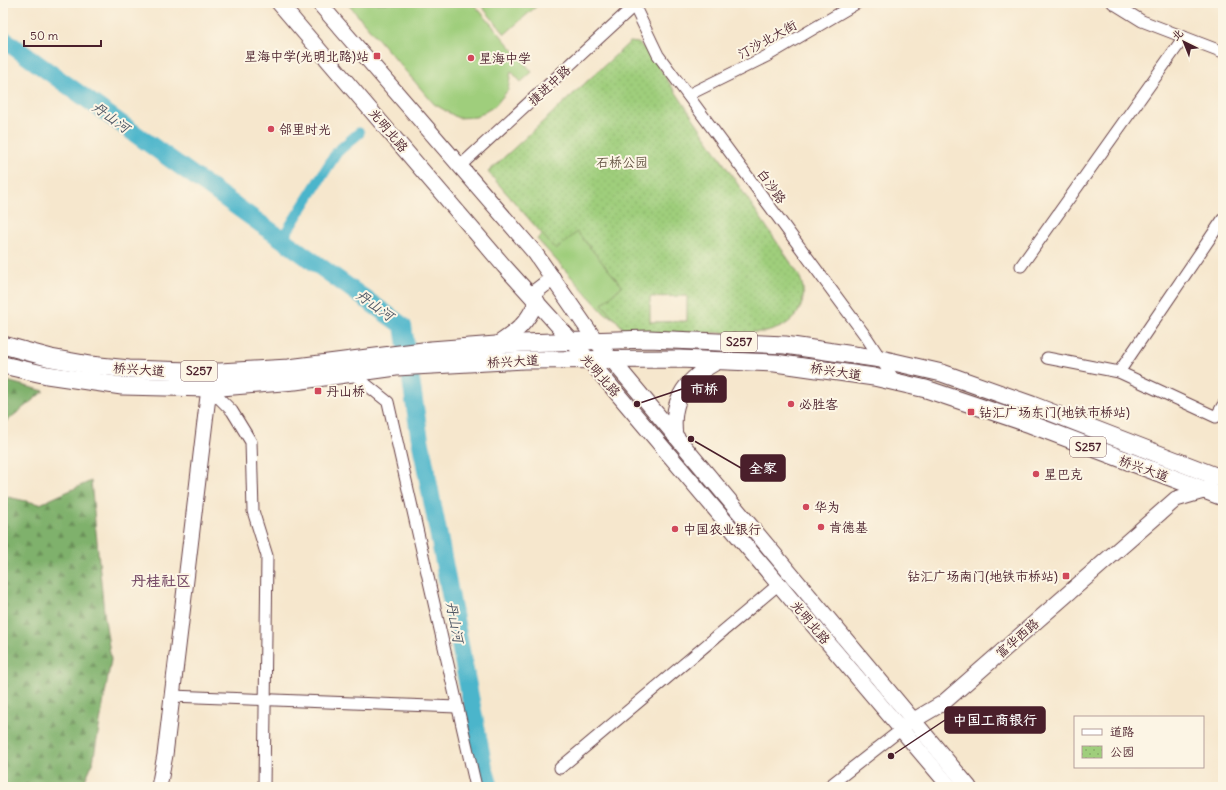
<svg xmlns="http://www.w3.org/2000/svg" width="1226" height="790" font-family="Delius,'LXGW WenKai TC',sans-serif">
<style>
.grass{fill:#9fce7c;stroke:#747654}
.forest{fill:url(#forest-firs);stroke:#64684c}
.park{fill:url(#park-dots);stroke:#747654;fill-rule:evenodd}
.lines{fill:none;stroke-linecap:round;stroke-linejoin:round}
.canal{stroke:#4cb5cb;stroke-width:11}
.river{stroke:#4cb5cb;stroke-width:18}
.street-casing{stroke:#643d43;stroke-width:13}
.secondary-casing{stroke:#643d43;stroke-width:17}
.primary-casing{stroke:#643d43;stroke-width:19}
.street{stroke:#fff;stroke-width:11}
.secondary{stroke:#fff;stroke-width:15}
.primary{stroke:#fff;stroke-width:17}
.poi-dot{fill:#d1495b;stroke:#fcf5e5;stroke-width:1.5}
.labels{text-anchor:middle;stroke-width:4;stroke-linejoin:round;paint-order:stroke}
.shield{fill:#fcf5e5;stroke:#7f5f63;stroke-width:1}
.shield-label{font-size:12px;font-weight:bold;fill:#4a1f2b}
.street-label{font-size:13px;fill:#4a1f2b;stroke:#fcf5e5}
.poi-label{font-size:13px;fill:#4a1f2b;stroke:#fcf5e5;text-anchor:start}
.park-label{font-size:13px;fill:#645443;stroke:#fcf5e5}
.water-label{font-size:14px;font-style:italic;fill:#4b5463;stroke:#fcf5e5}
.quarter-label{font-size:15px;font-weight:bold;fill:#774b67;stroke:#fcf5e5}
.leader{fill:none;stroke:#4a1f2b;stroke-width:1.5}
.callout-dot{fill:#4a1f2b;stroke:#fcf5e5;stroke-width:1.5}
.callout{fill:#4a1f2b;stroke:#4a1f2b;stroke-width:1.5}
.callout-label{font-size:14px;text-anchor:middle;font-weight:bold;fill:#fff}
</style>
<defs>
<pattern id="forest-firs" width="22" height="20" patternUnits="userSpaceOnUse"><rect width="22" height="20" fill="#7fb16c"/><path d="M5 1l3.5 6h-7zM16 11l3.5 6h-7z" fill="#6a8f59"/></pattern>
<pattern id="park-dots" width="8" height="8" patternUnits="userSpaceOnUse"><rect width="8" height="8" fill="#9fce7c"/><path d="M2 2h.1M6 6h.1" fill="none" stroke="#8ab06b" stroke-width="1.8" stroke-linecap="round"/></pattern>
</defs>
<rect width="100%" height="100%" fill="#fcf5e5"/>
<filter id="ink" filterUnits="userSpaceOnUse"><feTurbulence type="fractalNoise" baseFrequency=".025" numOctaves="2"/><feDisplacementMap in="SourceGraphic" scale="8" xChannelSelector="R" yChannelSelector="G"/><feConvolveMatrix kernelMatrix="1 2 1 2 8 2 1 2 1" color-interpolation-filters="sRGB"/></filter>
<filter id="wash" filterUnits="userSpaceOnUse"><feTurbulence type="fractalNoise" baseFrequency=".012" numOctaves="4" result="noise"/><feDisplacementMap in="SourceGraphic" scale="16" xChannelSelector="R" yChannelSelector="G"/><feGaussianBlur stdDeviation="0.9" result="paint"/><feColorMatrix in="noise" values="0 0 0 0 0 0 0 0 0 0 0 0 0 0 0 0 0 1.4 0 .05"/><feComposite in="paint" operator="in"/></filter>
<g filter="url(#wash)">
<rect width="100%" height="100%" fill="#f6e7cd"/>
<g class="grass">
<polygon points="347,3 473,3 532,72 521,82 511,71 508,90 495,106 476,117 458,118 434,104"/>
<polygon points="479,3 540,3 505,34"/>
<polygon points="566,213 629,245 619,321 604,313 537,239"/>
</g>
<g class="forest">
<polygon points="3,380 44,391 3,424"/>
<polygon points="91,481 104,612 111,660 93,762 82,787 3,787 3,496 40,504"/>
</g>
<path class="park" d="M630 42 638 43 648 51 799 275C812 304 794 327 765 332L628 334 602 304 622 286 577 232 556 250 488 172ZM687 296V321L650 322V297Z"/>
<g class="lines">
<polyline class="canal" points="282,239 337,152 359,133"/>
<polyline class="river" points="3,39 403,326 419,434 484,768 490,787"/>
</g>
</g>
<g filter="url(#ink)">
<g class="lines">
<g class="street-casing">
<g id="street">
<polyline points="633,3 658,55 867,338 895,381"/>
<polyline points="1113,3 1142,21 1223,52"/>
<polyline points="688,95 767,56 857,3"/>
<polyline points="460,166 637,3"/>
<polyline points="1021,266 1184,37"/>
<polyline points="1047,358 1119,372 1216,417 1223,405"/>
<polyline points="1119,372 1223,219"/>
<polyline points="352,373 388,402 476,787"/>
<polyline points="209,388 232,411 251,442 253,511 267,556 264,787"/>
<polyline points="172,696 457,707"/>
<polyline points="560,768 779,584"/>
<polyline points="828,787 907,725"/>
</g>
</g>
<g class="secondary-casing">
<g id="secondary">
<polyline points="279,3 504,266 588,359 950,787"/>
<polyline points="319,3 535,253 596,341 969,787"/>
<polyline points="531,295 553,278"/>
<path d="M496 345C517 331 526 325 537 301"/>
<path d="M675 436C670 398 687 377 721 360"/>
<polyline points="914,720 943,703 1176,499 1210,489"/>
<polyline points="159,787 165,755 209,388"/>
</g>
</g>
<g class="primary-casing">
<g id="primary">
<polyline points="3,345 51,358 90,365 129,369 220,372 289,368 431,350 522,343 649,339 785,345 881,359 942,373 1032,405 1223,479"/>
<polyline points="3,365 47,375 122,386 209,388 295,381 396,367 524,360 679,359 775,363 874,377 926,389 1030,424 1223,497"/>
</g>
</g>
<use href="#street" class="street"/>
<use href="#secondary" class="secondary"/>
<use href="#primary" class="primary"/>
</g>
</g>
<g class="poi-dot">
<rect x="373" y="52" width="8" height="8" rx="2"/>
<circle cx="471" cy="58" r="4"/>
<circle cx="271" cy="129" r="4"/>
<rect x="314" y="387" width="8" height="8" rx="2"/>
<circle cx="791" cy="404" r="4"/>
<rect x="967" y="408" width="8" height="8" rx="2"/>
<circle cx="1036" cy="474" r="4"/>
<circle cx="806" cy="507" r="4"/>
<circle cx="821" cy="527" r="4"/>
<circle cx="675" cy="529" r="4"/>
<rect x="1062" y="572" width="8" height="8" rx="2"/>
</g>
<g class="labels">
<g class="shield">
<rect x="721" y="332" width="36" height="20" rx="3"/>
<rect x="181" y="361" width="36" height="20" rx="3"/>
<rect x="1070" y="437" width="36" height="20" rx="3"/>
</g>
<g class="shield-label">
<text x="739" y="346">S257</text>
<text x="199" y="375">S257</text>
<text x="1088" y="451">S257</text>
</g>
<g class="street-label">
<text transform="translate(767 39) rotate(-29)" y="5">汀沙北大街</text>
<text transform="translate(549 85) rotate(-43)" y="5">捷进中路</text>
<text transform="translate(389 130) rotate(50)" y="5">光明北路</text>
<text transform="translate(772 186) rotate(54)" y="5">白沙路</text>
<text transform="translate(513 361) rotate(-3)" y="5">桥兴大道</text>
<text transform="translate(139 369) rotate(4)" y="5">桥兴大道</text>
<text transform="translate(836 371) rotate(9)" y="5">桥兴大道</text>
<text transform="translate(601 375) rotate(49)" y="5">光明北路</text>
<text transform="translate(1144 468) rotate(20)" y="5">桥兴大道</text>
<text transform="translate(811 622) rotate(50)" y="5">光明北路</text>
<text transform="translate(1017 638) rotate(-41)" y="5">富华西路</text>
</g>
<g class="poi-label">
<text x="369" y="61" text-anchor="end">星海中学(光明北路)站</text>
<text x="479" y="63">星海中学</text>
<text x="279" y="134">邻里时光</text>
<text x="326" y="396">丹山桥</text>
<text x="799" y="409">必胜客</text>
<text x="979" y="417">钻汇广场东门(地铁市桥站)</text>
<text x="1044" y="479">星巴克</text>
<text x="814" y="512">华为</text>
<text x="829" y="532">肯德基</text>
<text x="683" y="534">中国农业银行</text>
<text x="1058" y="581" text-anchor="end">钻汇广场南门(地铁市桥站)</text>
</g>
<g class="park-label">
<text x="622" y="167">石桥公园</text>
</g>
<g class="water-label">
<text transform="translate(111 117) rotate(36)" y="5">丹山河</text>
<text transform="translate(375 305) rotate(36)" y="5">丹山河</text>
<text transform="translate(455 622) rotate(79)" y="5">丹山河</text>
</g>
<g class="quarter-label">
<text x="161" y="586">丹桂社区</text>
</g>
</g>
<path class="leader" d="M637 404L682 389M691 439L741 468M891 756L945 720"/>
<g class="callout-dot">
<circle cx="637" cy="404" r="4"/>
<circle cx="691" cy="439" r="4"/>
<circle cx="891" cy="756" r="4"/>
</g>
<g class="callout">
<rect x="682" y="376" width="44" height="26" rx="4"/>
<rect x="741" y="455" width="44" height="26" rx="4"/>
<rect x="945" y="707" width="100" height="26" rx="4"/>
</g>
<g class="callout-label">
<text x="704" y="394">市桥</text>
<text x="763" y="473">全家</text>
<text x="995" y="725">中国工商银行</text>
</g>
<rect width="1226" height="790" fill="none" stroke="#fcf5e5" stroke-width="16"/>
<rect x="1074" y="716" width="130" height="52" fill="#fcf5e5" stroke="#b59f9b"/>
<rect x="1082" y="729" width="20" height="6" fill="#ffffff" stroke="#b59f9b"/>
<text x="1110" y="736" font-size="12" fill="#4a1f2b">道路</text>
<rect x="1082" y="746" width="20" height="12" fill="url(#park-dots)" stroke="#b59f9b"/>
<text x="1110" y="756" font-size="12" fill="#4a1f2b">公园</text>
<g transform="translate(1184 42) rotate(317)" stroke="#fcf5e5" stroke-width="3" paint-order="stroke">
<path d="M0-3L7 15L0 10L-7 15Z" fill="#4a1f2b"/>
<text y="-6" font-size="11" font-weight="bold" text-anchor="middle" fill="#4a1f2b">北</text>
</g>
<path d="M24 40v6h77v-6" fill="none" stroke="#4a1f2b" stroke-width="2"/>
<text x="30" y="40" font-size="12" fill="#4a1f2b" stroke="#fcf5e5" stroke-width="3" paint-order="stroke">50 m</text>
</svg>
